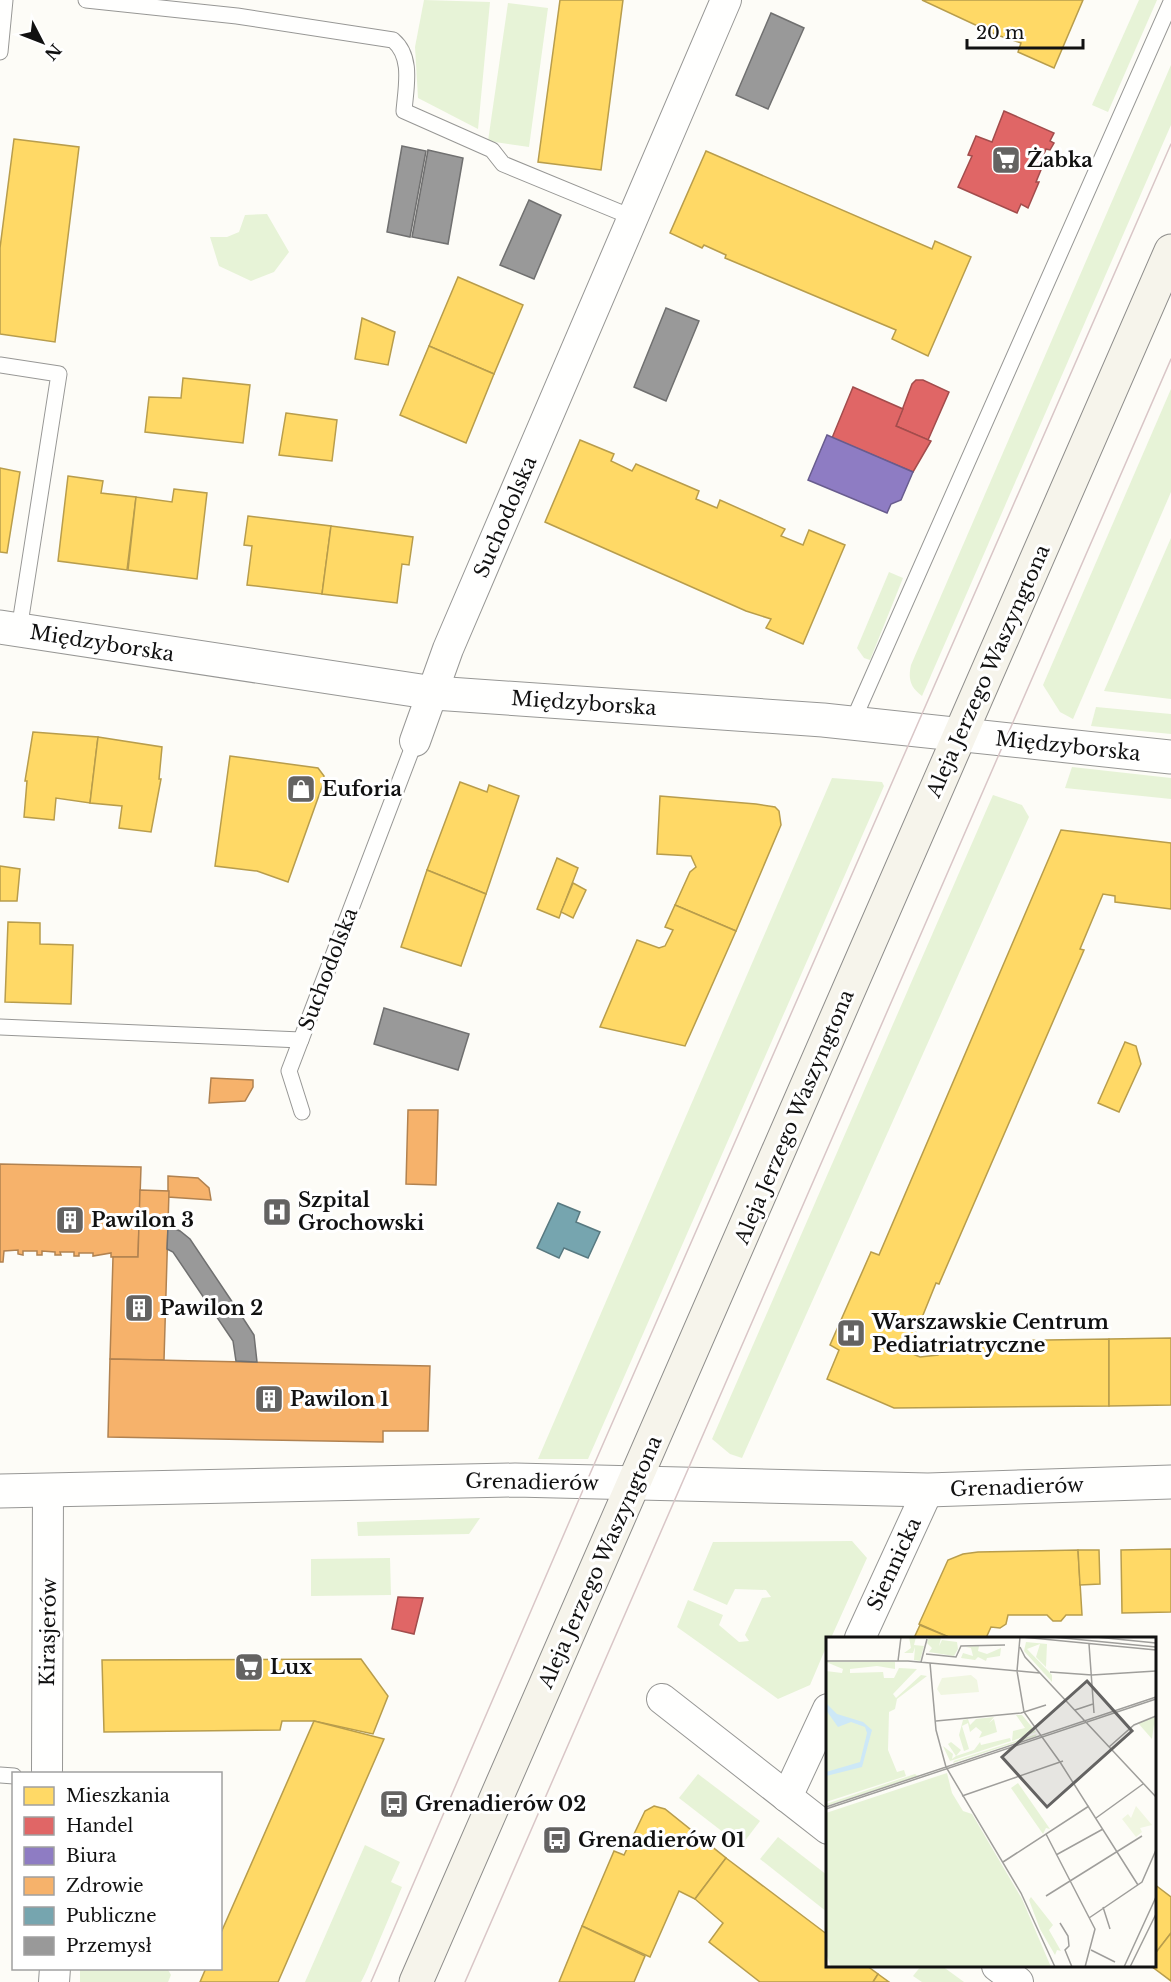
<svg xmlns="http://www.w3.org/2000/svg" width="1171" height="1982" font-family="'Libre Baskerville',serif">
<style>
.green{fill:#e7f3d7}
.homes{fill:#ffd966;stroke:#b89d4c;stroke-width:1.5}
.shops{fill:#e06666;stroke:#a24c4c;stroke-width:1.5}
.offices{fill:#8e7cc3;stroke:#685c8e;stroke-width:1.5}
.health{fill:#f6b26b;stroke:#b18250;stroke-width:1.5}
.public{fill:#76a5af;stroke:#587980;stroke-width:1.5}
.industry{fill:#999;stroke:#707070;stroke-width:1.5}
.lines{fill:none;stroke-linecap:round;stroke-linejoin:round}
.service-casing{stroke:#979795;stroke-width:17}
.minor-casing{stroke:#979795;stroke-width:32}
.tertiary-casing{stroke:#979795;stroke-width:35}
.secondary-casing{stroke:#8e8d8b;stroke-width:35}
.service{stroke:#fffffe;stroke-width:15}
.minor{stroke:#fffffe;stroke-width:30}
.tertiary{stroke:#fffffe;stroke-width:33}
.secondary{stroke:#f6f4eb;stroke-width:33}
.tram{stroke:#d9c6c7;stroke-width:1.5}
.labels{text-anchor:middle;stroke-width:6;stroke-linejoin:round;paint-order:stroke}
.poi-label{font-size:20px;font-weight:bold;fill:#111;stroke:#fff;text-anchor:start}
.street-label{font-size:20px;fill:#111;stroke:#fff}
.inset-road{fill:none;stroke:#9f9e9b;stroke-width:1.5}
.view{fill:#646362;fill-opacity:0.15;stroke:#646362;stroke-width:3}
.inset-edge{fill:none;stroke:#111;stroke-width:3}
</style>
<rect width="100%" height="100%" fill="#fdfcf7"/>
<g class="green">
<polygon points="424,0 490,2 478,129 418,98 415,47"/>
<polygon points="1139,0 1157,0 1108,112 1092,105"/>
<polygon points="508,3 548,8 529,147 488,141"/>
<path d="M1171 65V125L922 696C910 687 908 679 911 665Z"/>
<polygon points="267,214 289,252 274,272 251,281 219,266 210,237 227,237 239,232 245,215"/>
<polygon points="1171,389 1171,492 1073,719 1060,712 1043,685"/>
<polygon points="1171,538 1171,699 1104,691"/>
<polygon points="889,572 903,578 870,660 864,658 857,648"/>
<polygon points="1096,707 1171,714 1171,734 1091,726"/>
<polygon points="1072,767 1171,778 1171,799 1065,788"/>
<polygon points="832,778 882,782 884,786 588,1459 538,1459"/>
<polygon points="993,795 1022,805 1029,817 742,1458 730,1454 712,1439"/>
<polygon points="480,1518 469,1534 358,1536 357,1522"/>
<polygon points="852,1541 867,1558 831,1638 828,1638 827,1645 810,1685 778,1699 677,1627 688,1600 723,1615 719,1625 739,1642 749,1641 745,1635 762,1598 771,1597 766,1590 735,1589 727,1605 693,1590 713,1542"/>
<polygon points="390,1558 391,1595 311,1596 311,1559"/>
<polygon points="698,1774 760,1821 741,1846 679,1798"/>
<polygon points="778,1837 827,1875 827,1912 760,1859"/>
<polygon points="365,1845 400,1862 391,1882 402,1887 366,1972 361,1982 305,1982"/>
<polygon points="921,1966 942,1966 964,1982 922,1982 913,1976"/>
<polygon points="167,1968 171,1975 168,1982 80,1982 80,1970"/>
</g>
<g class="homes">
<polygon points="560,0 623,0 601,170 538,162"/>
<polygon points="922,0 1083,0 1054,68 1018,52 1021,43 997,35"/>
<polygon points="14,139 79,147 55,342 0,334 0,248"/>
<polygon points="706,151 932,249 935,241 971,257 928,356 892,339 896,330 725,258 726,255 704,245 702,248 670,233"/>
<polygon points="458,277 523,305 494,374 429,346"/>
<polygon points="362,318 395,332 388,365 355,359"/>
<polygon points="429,346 494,374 466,443 400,415"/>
<polygon points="183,378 250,385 243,443 145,432 149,397 181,398"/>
<polygon points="286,413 337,420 332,461 279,455"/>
<polygon points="580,440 614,454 611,461 632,471 636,464 699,491 696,499 717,508 720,500 785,529 781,536 803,545 809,530 845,545 803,644 766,628 771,619 746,611 545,522"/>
<polygon points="0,468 20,472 7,553 0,552"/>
<polygon points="68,476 103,481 101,493 136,497 127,570 58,561"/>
<polygon points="174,489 207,493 197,579 128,570 136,497 172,502"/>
<polygon points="248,516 331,526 322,594 247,585 252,546 244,545"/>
<polygon points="331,526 413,537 409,565 402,564 397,603 322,594"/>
<polygon points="33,732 98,737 90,803 56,798 54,820 24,817 27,781 25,781"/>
<polygon points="98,737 162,747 159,779 161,779 151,832 119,828 122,806 90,803"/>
<polygon points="230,756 318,768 324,776 323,784 288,882 257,871 215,866"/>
<polygon points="460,782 487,792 489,785 519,796 486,894 427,870"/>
<polygon points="660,796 756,804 775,807 779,811 781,825 736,931 675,905 690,872 696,867 691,856 657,854"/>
<polygon points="1061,830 1171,843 1171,909 1115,902 1115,896 1103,894 1080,949 1084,950 939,1284 936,1283 908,1352 920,1357 938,1355 937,1342 1109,1339 1109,1406 894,1408 827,1379 839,1350 830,1345 871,1252 879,1255"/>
<polygon points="557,858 578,868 559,918 537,909"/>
<polygon points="0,866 20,869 17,901 0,901"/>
<polygon points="427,870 486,894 461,966 401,947"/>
<polygon points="573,883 586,890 573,918 561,912"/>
<polygon points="675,905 736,931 685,1046 600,1027 637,940 659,948 665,946 673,930 665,927"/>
<polygon points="8,922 40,923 40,944 73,945 71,1004 5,1002"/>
<polygon points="1125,1042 1136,1046 1141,1064 1119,1112 1098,1103"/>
<polygon points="1171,1338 1171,1405 1109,1406 1109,1339"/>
<polygon points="1171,1549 1171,1612 1122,1613 1121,1550"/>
<polygon points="1078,1550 1082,1615 1066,1615 1061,1621 1053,1621 1047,1615 1008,1615 1006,1624 1000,1628 991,1627 986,1638 951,1638 919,1624 948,1560 963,1554 978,1552"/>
<polygon points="1078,1550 1099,1550 1100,1584 1080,1585"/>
<polygon points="920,1625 922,1626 951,1638 914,1638"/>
<polygon points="361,1659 388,1696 373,1734 314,1721 282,1721 280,1730 104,1732 102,1660"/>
<polygon points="314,1721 384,1739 278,1982 200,1982 206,1968 220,1968 220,1935"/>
<polygon points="654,1806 665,1809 726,1858 695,1899 679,1891 650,1957 582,1926 614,1851 624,1855 645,1811"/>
<polygon points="726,1858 828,1935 828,1966 867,1966 878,1974 873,1982 760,1982 709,1942 723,1923 695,1899"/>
<polygon points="1154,1884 1171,1897 1171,1933 1154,1955"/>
<polygon points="582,1926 645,1956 634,1982 559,1982"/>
<polygon points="1171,1933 1171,1981 1151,1966 1154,1966 1154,1955"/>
<polygon points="878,1974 889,1982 873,1982"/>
</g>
<g class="shops">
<polygon points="1004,111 1054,133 1050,141 1054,143 1050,150 1046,149 1040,164 1043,165 1036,182 1039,182 1028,208 1021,204 1017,213 958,187 972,156 968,155 976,136 992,142"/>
<polygon points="916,380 923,380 949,392 928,440 896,426 912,384"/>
<polygon points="853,387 903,409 896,426 931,441 913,472 832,438"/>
<polygon points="398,1597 423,1598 414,1634 392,1629"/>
</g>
<polygon class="offices" points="827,435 913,472 901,500 891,504 887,513 808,480"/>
<g class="health">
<polygon points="211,1078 253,1080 253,1087 245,1101 209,1103"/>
<polygon points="408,1110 438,1110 436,1185 406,1184"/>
<polygon points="0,1164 141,1167 138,1257 111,1257 111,1253 93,1256 93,1253 79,1253 79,1256 74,1256 74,1252 60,1252 61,1255 55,1255 55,1252 42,1251 42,1255 37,1255 37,1251 23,1251 23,1255 18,1254 18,1250 4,1251 3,1262 0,1262"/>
<polygon points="168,1176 198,1178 209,1188 211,1200 168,1197"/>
<polygon points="140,1190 169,1191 164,1360 110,1359 113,1257 138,1257"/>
<polygon points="110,1359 430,1366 428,1431 383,1431 383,1442 108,1437"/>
</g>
<polygon class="public" points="558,1203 580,1212 576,1222 600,1232 588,1258 564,1248 559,1258 537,1248"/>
<g class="industry">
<polygon points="771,13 804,28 768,109 736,95"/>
<polygon points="402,146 426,151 410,237 387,232"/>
<polygon points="428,150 463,158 448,244 412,237"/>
<polygon points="529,200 561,215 534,279 500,265"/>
<polygon points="666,308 699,321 666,401 634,387"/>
<polygon points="384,1008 469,1034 458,1070 374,1044"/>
<polygon points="168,1226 180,1231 190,1239 239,1312 254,1335 257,1362 236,1361 233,1341 173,1252 167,1249"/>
</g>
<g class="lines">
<g class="service-casing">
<g id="service">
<path d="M86 0 237 16 393 40C413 57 406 86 404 111L492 150 503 164 634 218"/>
<polyline points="0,52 5,0"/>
<polyline points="0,365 59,374 19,630"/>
<polyline points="852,723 1171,2"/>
<polyline points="0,1027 301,1040"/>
<polyline points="302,1112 289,1071 415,741"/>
<polyline points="0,1775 14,1776"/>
</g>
</g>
<g class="minor-casing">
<g id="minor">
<polyline points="415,741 448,649 726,0"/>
<polyline points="860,1638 928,1490"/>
<polyline points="662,1699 828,1829"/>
<polyline points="47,1774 48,1490"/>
<polyline points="787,1797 828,1709"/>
<polyline points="997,1966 1018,1982"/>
<polyline points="54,1982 55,1968"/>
</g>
</g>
<g class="tertiary-casing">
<g id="tertiary">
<polyline points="0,627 434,693 823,720 1171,757"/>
<polyline points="0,1491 515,1480 928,1490 1171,1482"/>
</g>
</g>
<g class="secondary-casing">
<polyline id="secondary" points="416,1982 1171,251"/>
</g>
<use href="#service" class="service"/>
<use href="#minor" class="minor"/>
<use href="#tertiary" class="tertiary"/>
<use href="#secondary" class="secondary"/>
<g class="tram">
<polyline points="371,1982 586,1483 1171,144"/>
<polyline points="465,1982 1171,359"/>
</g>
</g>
<defs>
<g id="supermarket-square" transform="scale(1.5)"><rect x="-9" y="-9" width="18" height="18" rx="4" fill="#646362" stroke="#fff"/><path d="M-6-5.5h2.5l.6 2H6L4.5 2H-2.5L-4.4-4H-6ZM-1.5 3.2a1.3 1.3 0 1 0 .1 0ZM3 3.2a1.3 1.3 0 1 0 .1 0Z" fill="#fff"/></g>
<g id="shop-square" transform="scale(1.5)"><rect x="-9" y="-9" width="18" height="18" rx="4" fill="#646362" stroke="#fff"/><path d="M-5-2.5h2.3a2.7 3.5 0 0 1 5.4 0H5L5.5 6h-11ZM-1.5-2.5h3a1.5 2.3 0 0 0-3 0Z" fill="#fff"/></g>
<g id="hospital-square" transform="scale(1.5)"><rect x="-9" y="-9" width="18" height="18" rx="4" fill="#646362" stroke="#fff"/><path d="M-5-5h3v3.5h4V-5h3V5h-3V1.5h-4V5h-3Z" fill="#fff"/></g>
<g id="building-square" transform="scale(1.5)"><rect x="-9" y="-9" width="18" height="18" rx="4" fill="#646362" stroke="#fff"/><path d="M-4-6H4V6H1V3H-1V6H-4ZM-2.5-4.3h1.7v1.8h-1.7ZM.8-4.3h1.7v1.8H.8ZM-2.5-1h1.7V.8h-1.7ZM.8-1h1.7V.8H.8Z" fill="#fff"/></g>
<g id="bus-square" transform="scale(1.5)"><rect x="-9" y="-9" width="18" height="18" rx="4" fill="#646362" stroke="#fff"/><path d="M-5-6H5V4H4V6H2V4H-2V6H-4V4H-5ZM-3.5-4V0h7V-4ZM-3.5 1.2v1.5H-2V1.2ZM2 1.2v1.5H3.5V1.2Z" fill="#fff"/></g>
</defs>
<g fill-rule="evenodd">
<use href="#supermarket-square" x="1006" y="160"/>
<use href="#shop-square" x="301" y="789"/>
<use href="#hospital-square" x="277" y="1212"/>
<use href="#building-square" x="70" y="1220"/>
<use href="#building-square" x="139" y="1308"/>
<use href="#hospital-square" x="851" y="1333"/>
<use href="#building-square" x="269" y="1399"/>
<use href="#supermarket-square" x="249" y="1667"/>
<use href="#bus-square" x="394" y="1804"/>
<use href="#bus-square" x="557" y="1840"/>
</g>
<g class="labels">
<g class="poi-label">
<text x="1027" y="167">Żabka</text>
<text x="322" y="796">Euforia</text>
<text x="298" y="1207">Szpital<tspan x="298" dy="23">Grochowski</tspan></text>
<text x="91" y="1227">Pawilon 3</text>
<text x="160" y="1315">Pawilon 2</text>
<text x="872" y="1329">Warszawskie Centrum<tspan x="872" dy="23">Pediatriatryczne</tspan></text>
<text x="290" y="1406">Pawilon 1</text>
<text x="270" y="1674">Lux</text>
<text x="415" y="1811">Grenadierów 02</text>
<text x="578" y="1847">Grenadierów 01</text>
</g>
<g class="street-label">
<text transform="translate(505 517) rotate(-67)" y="7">Suchodolska</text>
<text transform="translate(102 643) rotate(9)" y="7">Międzyborska</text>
<text transform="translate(988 671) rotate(-66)" y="7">Aleja Jerzego Waszyngtona</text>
<text transform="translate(584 703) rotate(4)" y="7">Międzyborska</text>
<text transform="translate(1068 746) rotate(6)" y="7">Międzyborska</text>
<text transform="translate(328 969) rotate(-69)" y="7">Suchodolska</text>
<text transform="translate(794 1117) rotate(-67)" y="7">Aleja Jerzego Waszyngtona</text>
<text transform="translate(532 1482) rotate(1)" y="7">Grenadierów</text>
<text transform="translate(1017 1487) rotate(-2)" y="7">Grenadierów</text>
<text transform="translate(600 1562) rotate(-66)" y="7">Aleja Jerzego Waszyngtona</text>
<text transform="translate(894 1564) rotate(-65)" y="7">Siennicka</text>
<text transform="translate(48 1632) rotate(-89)" y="7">Kirasjerów</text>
</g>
</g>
<g transform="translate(826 1637)">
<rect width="330" height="330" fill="#fdfcf7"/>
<path d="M83 0H90L88 8 98 9 94 24 88 23 89 10 87 16H78L85 11ZM103 0 115 1 113 9 116 3 131 5 132 12 128 19 103 15 106 11 101 6ZM200 5 221 7 220 30 210 20 214 7 201 12 226 38V45L198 14ZM153 9 152 14 161 17 175 11 174 19 161 21 160 24 152 20 149 23 135 21 137 16 147 19 145 11 140 10ZM0 25H69V32L51 29 24 32V36L57 35 58 41H68L73 31 91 32 67 57 70 61 95 38 101 39 71 62 69 72 63 75 62 113 71 135 78 133 80 139 0 165V34L16 36 17 32ZM190 78H196L210 95 186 104 187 94 199 91ZM168 80 163 86 168 82 171 95 153 101 156 95 150 90 144 95 142 86 136 89 143 112 138 114 133 98 137 83 142 82 144 88 150 82ZM330 80V106L328 87 326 102 312 86ZM211 97 210 99 127 126 128 124ZM184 101 185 104 124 124 117 109 127 117 126 122 130 119 122 107 125 105 135 113 130 119 148 113 154 105 155 108ZM121 136 126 156 137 174 146 177 196 262 225 330H5L0 316V176ZM89 137 92 139 0 169V167ZM192 146 224 192 220 191 217 197 185 151ZM205 260 227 288 223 293 235 314 231 313 229 318 214 292 203 263Z" fill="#e7f3d7"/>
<path d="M145 38 151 43 153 55 115 58 111 52 116 41ZM310 169 326 188 314 191 316 195 310 200 296 182 302 177 305 181Z" fill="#f0f6e1"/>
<path d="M0 66 11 77 37 85 46 93 36 130 0 139V135L34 125 41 96 39 90 25 85 12 90 0 73Z" fill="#cde8f7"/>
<path class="inset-road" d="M194 0 191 34 198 75 234 125 312 248M196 0 330 13M227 0 330 10M270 0 330 6M263 7 268 76M194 10 199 20 330 160M100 17 130 20 135 9 179 8M0 24H82L214 36M72 24 75 0M95 25 101 2M104 26 110 93 120 130 195 256 229 330M224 35 266 38 330 34M249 73 267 67M110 84 195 76 220 68M283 110 308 88 330 79M136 159 237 124M0 170 330 60M0 172 330 62M270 181 317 147M220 197 269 292 259 330M230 218 277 192M177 225 263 169M220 259 316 199M277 270 284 292M263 281 316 245 330 213M234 286 242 299 243 309 239 313 246 330M265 313 289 325M298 330 330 260M304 330 330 277"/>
<path class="view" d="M261 44 306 94 221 170 176 120Z"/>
<rect width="330" height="330" class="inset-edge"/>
</g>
<rect x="12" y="1772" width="210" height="198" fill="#ffffff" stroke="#a0a0a0" stroke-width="1.5"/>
<rect x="24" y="1787" width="30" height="18" fill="#ffd966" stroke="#a0a0a0" stroke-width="1.5"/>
<text x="66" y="1802" font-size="18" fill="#111111">Mieszkania</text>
<rect x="24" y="1817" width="30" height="18" fill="#e06666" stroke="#a0a0a0" stroke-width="1.5"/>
<text x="66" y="1832" font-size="18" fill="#111111">Handel</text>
<rect x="24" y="1847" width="30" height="18" fill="#8e7cc3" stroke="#a0a0a0" stroke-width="1.5"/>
<text x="66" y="1862" font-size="18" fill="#111111">Biura</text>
<rect x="24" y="1877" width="30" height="18" fill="#f6b26b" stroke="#a0a0a0" stroke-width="1.5"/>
<text x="66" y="1892" font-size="18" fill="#111111">Zdrowie</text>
<rect x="24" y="1907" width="30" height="18" fill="#76a5af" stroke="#a0a0a0" stroke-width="1.5"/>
<text x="66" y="1922" font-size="18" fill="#111111">Publiczne</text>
<rect x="24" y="1937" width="30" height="18" fill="#999999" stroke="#a0a0a0" stroke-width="1.5"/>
<text x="66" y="1952" font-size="18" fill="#111111">Przemysł</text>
<g transform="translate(42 42) rotate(132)" stroke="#ffffff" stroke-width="4.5" paint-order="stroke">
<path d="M0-4.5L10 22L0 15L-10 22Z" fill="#111111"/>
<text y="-9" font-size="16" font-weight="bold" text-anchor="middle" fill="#111111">N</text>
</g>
<path d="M967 39v9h116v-9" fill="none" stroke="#111111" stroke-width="3"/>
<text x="976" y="39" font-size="18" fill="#111111" stroke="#ffffff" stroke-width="4.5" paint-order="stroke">20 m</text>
</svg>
